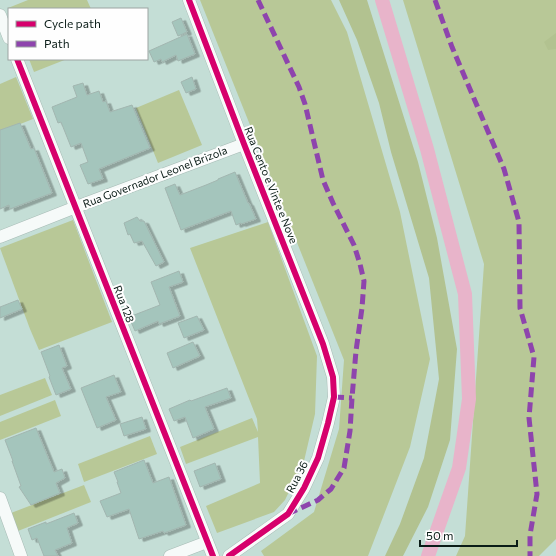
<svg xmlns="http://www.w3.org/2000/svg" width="556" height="556" font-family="Commissioner,sans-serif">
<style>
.green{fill:#b8c897}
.forest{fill:#b2c290}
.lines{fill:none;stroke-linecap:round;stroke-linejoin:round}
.canal{stroke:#e8b4ca;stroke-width:14}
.building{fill:#a4c5bc;stroke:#a2b6b0;filter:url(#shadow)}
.minor-casing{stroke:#a7bbb5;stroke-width:13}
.minor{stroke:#f6faf9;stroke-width:12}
.quiet{stroke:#8e44ad;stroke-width:5;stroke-dasharray:10 5;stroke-linecap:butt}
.cycleway-casing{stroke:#fefefe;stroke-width:8}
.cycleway{stroke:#d6006c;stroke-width:6}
.labels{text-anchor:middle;stroke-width:4;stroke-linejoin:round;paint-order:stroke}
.street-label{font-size:11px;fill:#0a1c17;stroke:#fefefe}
</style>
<defs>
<filter id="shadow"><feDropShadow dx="4.5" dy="2.5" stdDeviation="0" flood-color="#0004"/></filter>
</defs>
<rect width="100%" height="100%" fill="#c4ded6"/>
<g class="green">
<polygon points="28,0 87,0 91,9 9,9 9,10 8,8"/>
<polygon points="200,0 331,0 347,32 400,212 430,359 410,447 368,556 264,556 261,551 314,512 339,429 344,360"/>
<polygon points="403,0 556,0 556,539 539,556 456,556 465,536 484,264"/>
<polygon points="29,59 67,59 34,72"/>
<polygon points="16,77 33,119 0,132 0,84"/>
<polygon points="179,90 202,145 158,163 136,108"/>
<polygon points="73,220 112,322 39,350 30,329 0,248"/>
<polygon points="268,222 317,356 315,414 304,461 285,500 274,512 217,533 206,506 260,483 258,437 186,464 180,447 252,418 258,432 257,419 190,248"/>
<polygon points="45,378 52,395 0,416 0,395"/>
<polygon points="55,400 61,416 0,440 0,422"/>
<polygon points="150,436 157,454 84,482 78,464"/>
<polygon points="84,485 91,502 18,531 11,513"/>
</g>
<g class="forest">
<polygon points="339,0 367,0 418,162 437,238 457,349 450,440 428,507 403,556 385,556 400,524 424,458 439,379 429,278 391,152 379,103 357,40"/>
<polygon points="556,33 556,49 548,50 544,42"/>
</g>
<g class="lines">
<polyline class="canal" points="382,0 427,149 465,294 469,399 459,468 428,556"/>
</g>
<g class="building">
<polygon points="181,18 187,32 178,36 172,22"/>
<polygon points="187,34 195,54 178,61 176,55 162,62 161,59 154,62 149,51"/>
<polygon points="192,77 196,89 186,93 181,82"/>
<polygon points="83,83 87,95 99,91 103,102 106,101 110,112 132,105 150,148 99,169 103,179 88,184 80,165 88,162 81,143 71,147 61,122 58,123 52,107 77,97 73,86"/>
<polygon points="20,123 31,149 34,148 52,193 10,209 9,205 0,209 0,130"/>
<polygon points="235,172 248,203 249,203 256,219 241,224 241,223 236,225 231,211 181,230 165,188 175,184 180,195 206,185 218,180 218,179"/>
<polygon points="137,217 140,221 144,221 164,262 156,266 142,241 134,243 130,234 128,235 124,223"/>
<polygon points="179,271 183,282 169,287 180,316 159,324 158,321 135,331 129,317 160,305 151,282"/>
<polygon points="18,300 22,309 0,318 0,307"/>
<polygon points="197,316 204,330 184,338 178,323"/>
<polygon points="193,342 200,356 173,368 167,353"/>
<polygon points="59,345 67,366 62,368 71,389 56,395 49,377 50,376 41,352"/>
<polygon points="114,375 121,392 106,397 116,420 97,428 81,388"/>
<polygon points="227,388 231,398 205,407 214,429 193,438 185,417 174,421 169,409 190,400 191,401"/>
<polygon points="142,417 146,429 124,436 120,424"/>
<polygon points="36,428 54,472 62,469 65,478 56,483 60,493 31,505 19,487 21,486 12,461 13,461 5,440"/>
<polygon points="144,460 153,483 169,477 186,525 164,533 163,531 139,539 129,509 107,517 100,501 121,493 117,482 118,482 114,472"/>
<polygon points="215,463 221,479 200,487 194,471"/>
<polygon points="74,513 78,523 67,528 72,543 55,550 58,556 44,556 37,538 32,540 28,529 46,522 46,524"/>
</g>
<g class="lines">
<g class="minor-casing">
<g id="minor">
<polyline points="189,0 244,144 323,344 333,377 334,397 328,423 318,458 304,488 288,514 229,556"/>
<polyline points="0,15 9,38"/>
<polyline points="17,59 213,556"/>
<polyline points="0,237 76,207 244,144"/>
<polyline points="0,498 21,556"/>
<polyline points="170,556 207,542"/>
</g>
</g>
<use href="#minor" class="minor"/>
<g class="quiet">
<polyline points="258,0 299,87 305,104 323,180 333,203 354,245 360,264 364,281 362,308 356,351 352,398 350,431 344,468 331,489 318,500 290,513"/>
<polyline points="435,0 452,47 504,169 519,222 520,308 534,357 529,418 537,494 530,535 530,556"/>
<polyline points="334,397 352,398"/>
</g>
<g class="cycleway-casing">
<g id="cycleway">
<polyline points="189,0 244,144 323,344 333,377 334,397 328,423 318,458 304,488 288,514 229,556"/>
<polyline points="17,59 213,556"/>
</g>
</g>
<use href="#cycleway" class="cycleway"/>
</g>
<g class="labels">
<g class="street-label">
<text transform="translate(155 177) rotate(-21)" y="4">Rua Governador Leonel Brizola</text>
<text transform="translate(271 185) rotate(68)" y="4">Rua Cento e Vinte e Nove</text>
<text transform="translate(124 304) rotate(69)" y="4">Rua 128</text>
<text transform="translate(297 477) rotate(-63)" y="4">Rua 36</text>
</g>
</g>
<rect x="8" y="8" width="140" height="52" fill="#fefefe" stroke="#9ca4a2"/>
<rect x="16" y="21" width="20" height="6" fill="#d6006c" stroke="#9ca4a2"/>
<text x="44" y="28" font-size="12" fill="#0a1c17">Cycle path</text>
<rect x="16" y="41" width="20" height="6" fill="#8e44ad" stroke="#9ca4a2"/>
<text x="44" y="48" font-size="12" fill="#0a1c17">Path</text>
<path d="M420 540v6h97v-6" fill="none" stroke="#0a1c17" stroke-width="2"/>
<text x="426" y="540" font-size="12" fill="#0a1c17" stroke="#fefefe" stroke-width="3" paint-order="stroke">50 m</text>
</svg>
